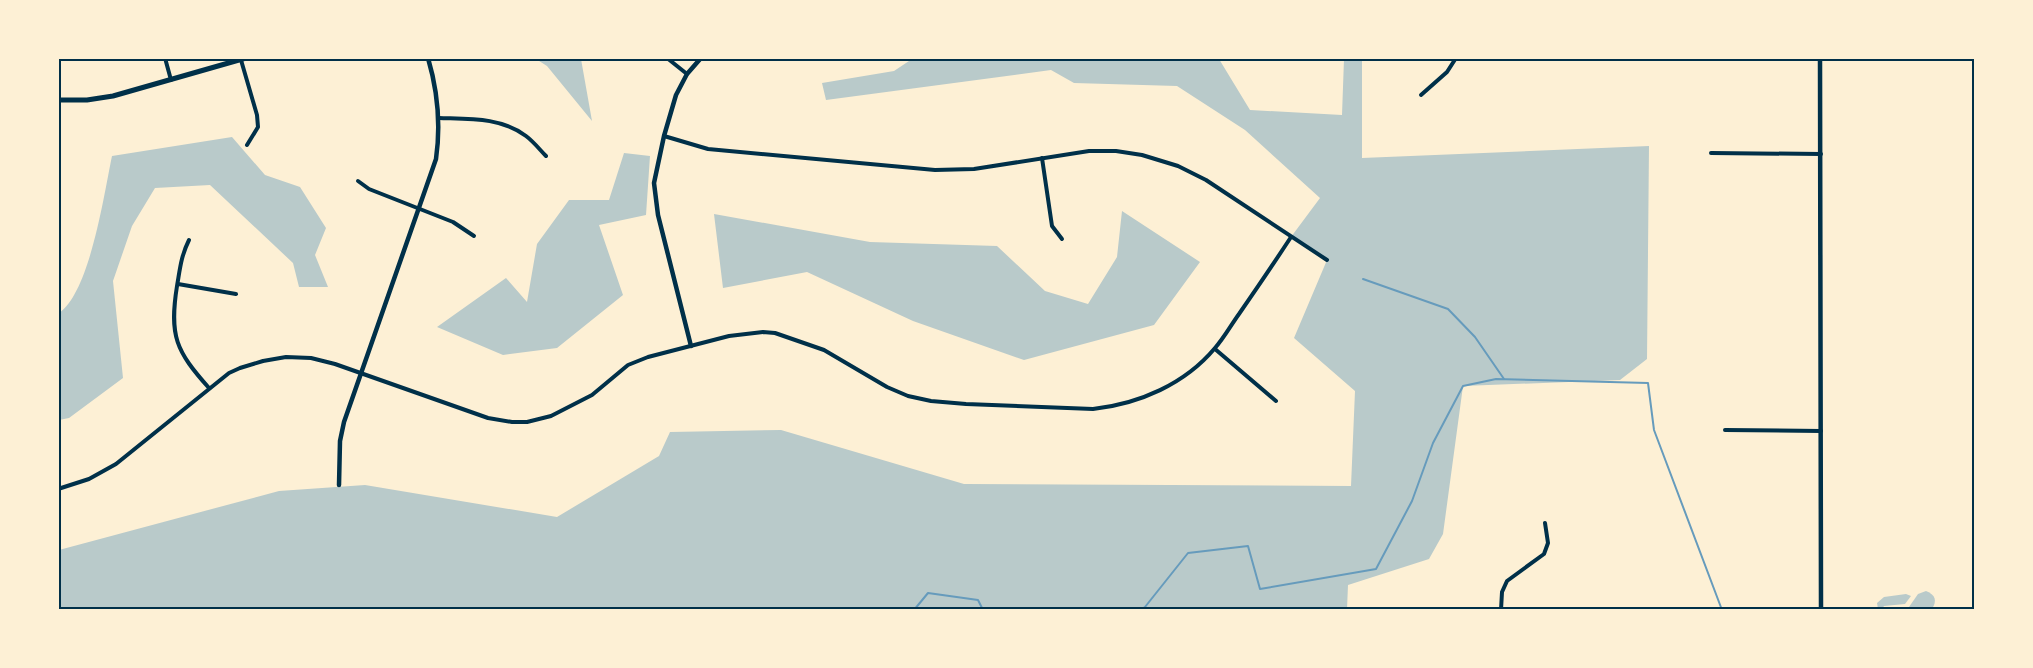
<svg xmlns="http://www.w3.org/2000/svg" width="2033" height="668" font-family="Mulish,sans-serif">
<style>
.green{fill:#b9caca}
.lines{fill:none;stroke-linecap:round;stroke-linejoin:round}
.stream{stroke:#669bbc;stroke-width:2}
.minor{stroke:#003049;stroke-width:4}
.tertiary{stroke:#003049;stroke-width:4.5}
.secondary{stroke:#003049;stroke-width:5}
.neatline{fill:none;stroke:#003049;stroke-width:2}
</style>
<rect width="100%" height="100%" fill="#fdf0d5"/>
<g class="green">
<polygon points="536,59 581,59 592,121 547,66"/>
<polygon points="912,59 1219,59 1250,110 1342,115 1344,59 1362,59 1362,158 1649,146 1647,359 1620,380 1463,386 1443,534 1429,559 1348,585 1347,609 59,610 59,550 279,491 365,485 557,517 659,456 670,432 781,430 964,484 1351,486 1355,391 1294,338 1327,260 1291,237 1320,198 1245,130 1177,86 1074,83 1051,70 826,100 822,83 894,71"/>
<path d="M232 137 265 175 300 187 326 228 315 255 328 287H299L293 263 210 185 155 188 132 226 113 281 123 378 69 418 59 420V313C90 292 104 194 112 156Z"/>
<polygon points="624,153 650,156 646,215 599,225 623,295 557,348 503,355 437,327 506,278 527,302 537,244 569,200 609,200"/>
<polygon points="1122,211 1200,262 1154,325 1024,360 913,321 807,272 723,288 714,214 870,242 997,246 1045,291 1088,304 1117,257"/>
<path d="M1926 591C1936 595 1937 601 1932 609H1911L1909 607 1918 594Z"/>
<polygon points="1906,594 1911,596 1905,604 1884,606 1882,609 1878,609 1877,603 1884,597"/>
</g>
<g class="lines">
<g class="stream">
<polyline points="1363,279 1448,309 1475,337 1504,379"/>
<polyline points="914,610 928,593 978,600 983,610"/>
<polyline points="1140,610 1145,607 1188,553 1248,546 1260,589 1376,569 1412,501 1433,443 1463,386 1496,379 1648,383 1654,430 1722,610"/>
</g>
<g class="minor">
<polyline points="165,58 171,80"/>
<polyline points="667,58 687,74"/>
<polyline points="241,60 257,115 258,127 247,145"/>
<polyline points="1421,95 1447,72 1456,58"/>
<path d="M439 118C468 119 501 117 526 136 534 142 540 150 546 156"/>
<polyline points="664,136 708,149 935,170 974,169 1089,151 1116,151 1142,155 1178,166 1206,180 1327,260"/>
<polyline points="1711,153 1821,154"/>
<polyline points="1042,158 1052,226 1062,239"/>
<polyline points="358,181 369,189 453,222 474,236"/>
<path d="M189 240C181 256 180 269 177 286 169 336 176 351 209 388"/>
<polyline points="178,284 236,294"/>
<polyline points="1215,349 1276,401"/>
<polyline points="1725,430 1821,431"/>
<path d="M58 489 89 479 116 464 229 373 240 368 263 361 286 357 311 358 335 364 488 418 512 422H527L551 416 592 395 628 365 648 357 729 336 763 332 775 333 824 350 887 387 908 396 931 401 966 404 1093 409C1139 404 1185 384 1215 348 1224 338 1231 325 1239 314 1257 288 1274 263 1291 237"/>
<polyline points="1501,610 1502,592 1507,581 1544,554 1548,543 1545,523"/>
</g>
<g class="tertiary">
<polyline points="1820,58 1821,610"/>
<polyline points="691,346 658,215 654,183 664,136 676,95 687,74 701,58"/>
<path d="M339 485 340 441 344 422 436 159C441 124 438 92 428 58"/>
</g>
<polyline class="secondary" points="58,100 87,100 113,96 246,58"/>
</g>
<rect width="2033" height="668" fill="none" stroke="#fdf0d5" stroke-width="120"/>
<rect x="60" y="60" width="1913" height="548" class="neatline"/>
</svg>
